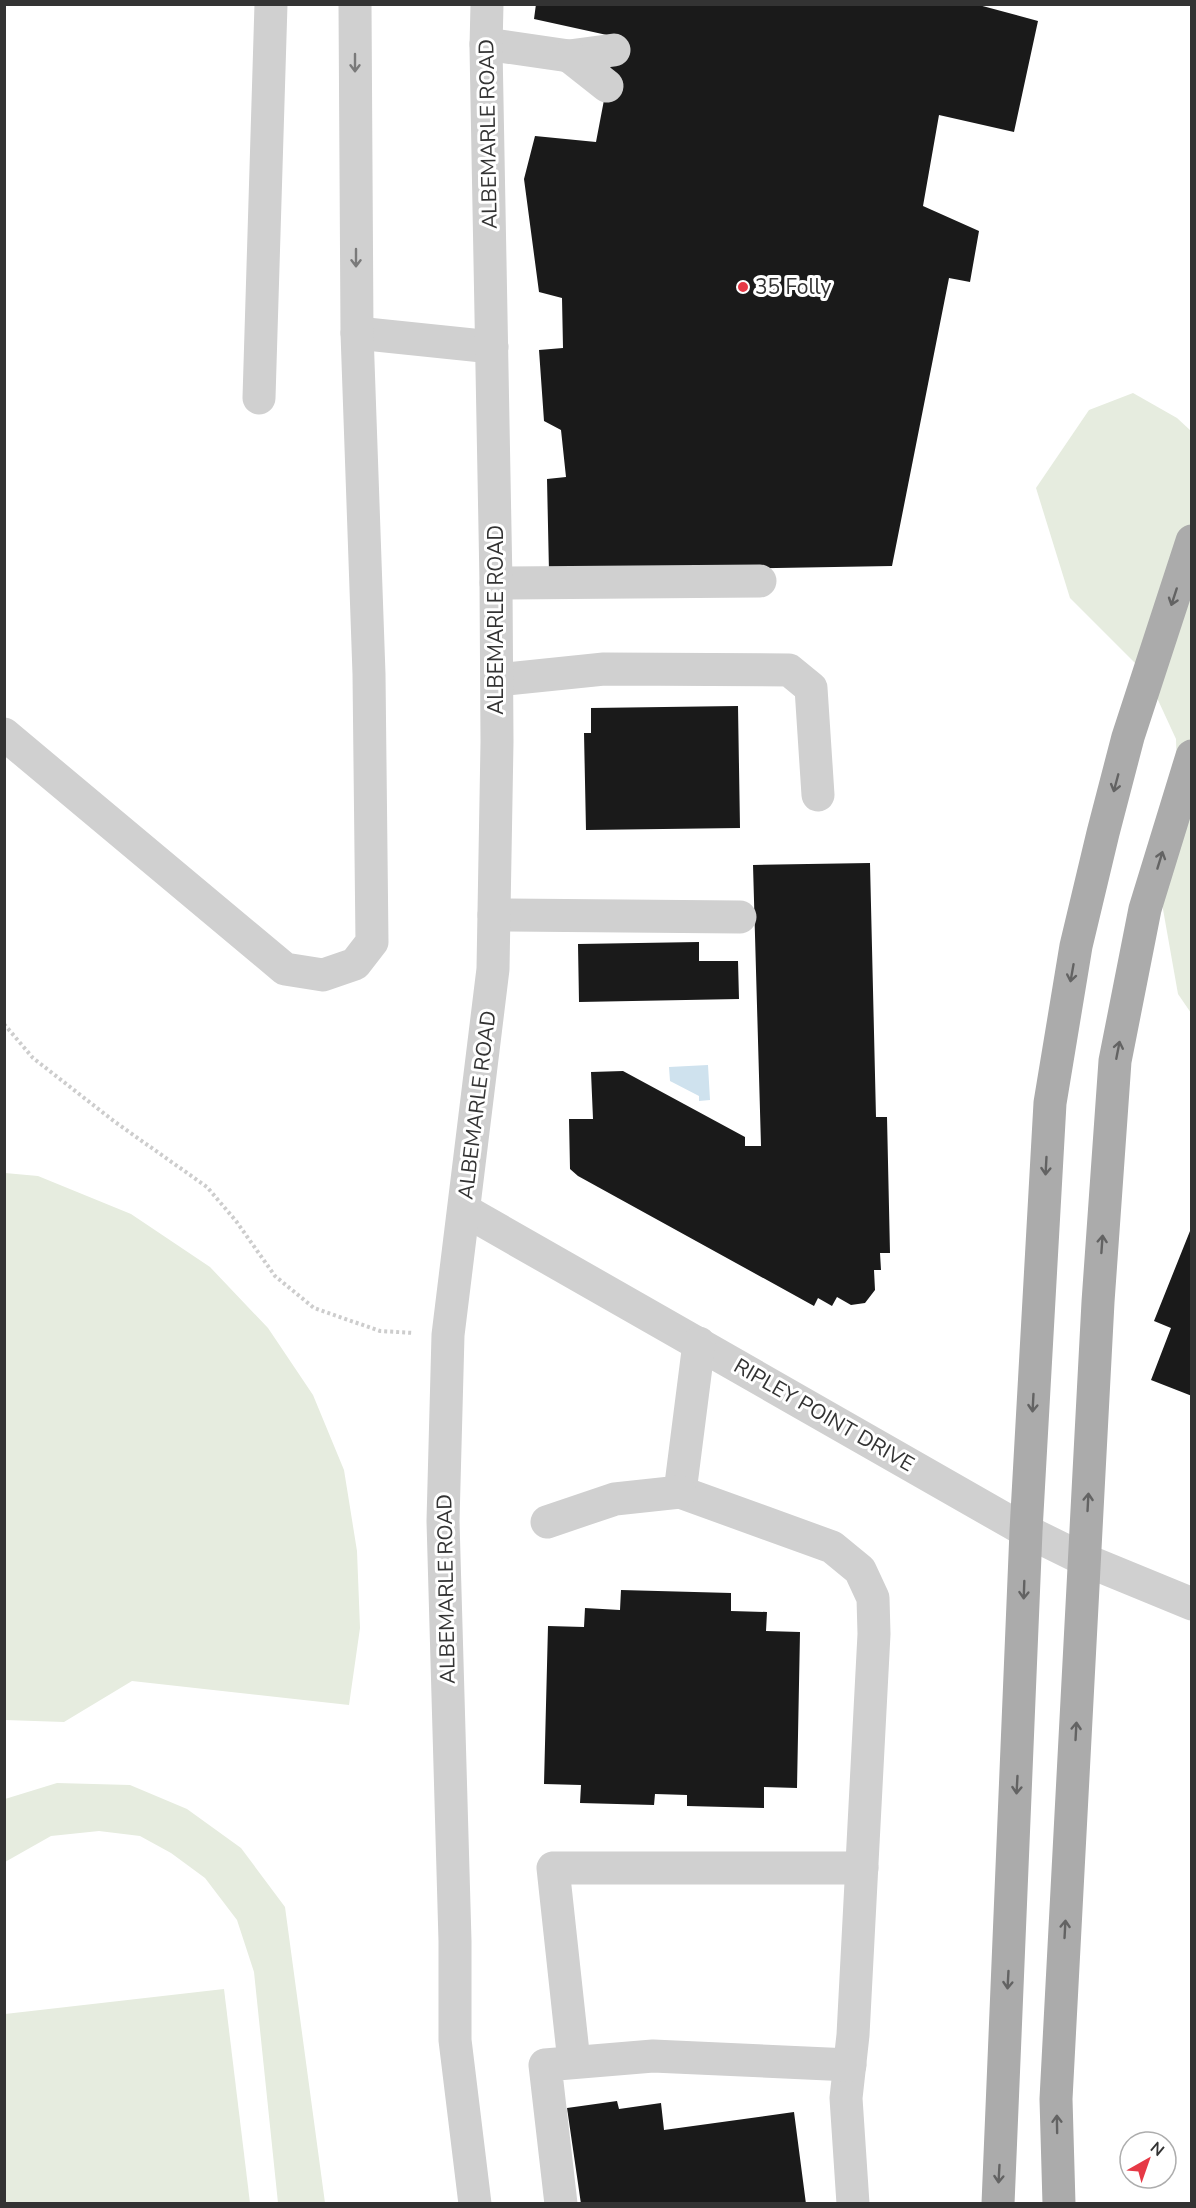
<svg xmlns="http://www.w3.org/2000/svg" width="1196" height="2208" font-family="'Nunito Sans',sans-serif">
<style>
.green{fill:#e6ecdf}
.water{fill:#cfe2ee}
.building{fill:#1a1a1a}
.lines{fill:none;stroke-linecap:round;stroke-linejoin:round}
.path{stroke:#cdcdcd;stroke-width:4;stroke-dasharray:3 3;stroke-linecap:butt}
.minor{stroke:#d0d0d0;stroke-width:33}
.major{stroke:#ababab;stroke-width:33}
.oneway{stroke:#7a7a7a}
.oneway2{stroke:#636363}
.poi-dot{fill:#e63946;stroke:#fff;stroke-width:2}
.labels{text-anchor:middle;stroke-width:6;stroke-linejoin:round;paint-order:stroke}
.street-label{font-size:21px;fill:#333;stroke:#fff}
.poi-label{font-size:21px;fill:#333;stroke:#fff;text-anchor:start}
</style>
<rect width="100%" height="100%" fill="#fff"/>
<g class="green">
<polygon points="1133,393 1177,418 1191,431 1191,1013 1178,994 1161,898 1177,773 1176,739 1146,674 1070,598 1036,488 1089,410"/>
<polygon points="5,1173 38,1176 131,1214 210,1267 268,1328 313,1395 344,1470 357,1551 360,1628 349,1705 132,1681 64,1722 5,1720"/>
<polygon points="57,1783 130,1785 187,1809 241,1848 285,1907 325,2203 278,2203 254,1972 237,1920 205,1878 171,1853 140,1836 99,1831 51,1836 5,1862 5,1799"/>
<polygon points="224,1989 250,2203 5,2203 5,2014"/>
</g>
<polygon class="water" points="708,1065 710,1100 699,1101 699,1096 670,1081 669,1067"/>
<g class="building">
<polygon points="536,4 975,4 1038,21 1014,132 939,115 923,206 979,231 970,282 949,278 892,566 549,572 547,479 566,477 561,430 544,421 539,350 563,348 562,298 539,292 524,179 535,136 596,142 616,37 534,19"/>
<polygon points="738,706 740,828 586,830 584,733 591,733 591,708"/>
<polygon points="870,863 876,1117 887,1117 890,1253 880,1253 881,1270 874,1270 875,1290 865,1303 851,1305 837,1297 832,1306 818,1298 814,1306 578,1176 570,1169 569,1119 593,1119 591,1072 623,1071 745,1137 745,1146 761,1146 753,865"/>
<polygon points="699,942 699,961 738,961 739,999 579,1002 578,944"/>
<polygon points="1192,1226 1192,1396 1151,1380 1171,1328 1154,1321"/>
<polygon points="621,1590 731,1593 731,1611 767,1612 766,1631 800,1632 797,1788 764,1787 764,1808 687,1806 687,1795 655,1794 654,1805 580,1803 581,1785 544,1784 548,1626 584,1627 585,1608 620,1610"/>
<polygon points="617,2101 619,2109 661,2103 664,2130 794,2112 806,2204 581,2204 567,2108"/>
</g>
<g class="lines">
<polyline class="path" points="4,1024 33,1058 115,1122 207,1187 236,1221 275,1276 314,1308 380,1331 414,1333"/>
<g class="minor">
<polyline points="486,44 569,56 614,50"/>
<polyline points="569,56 607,86"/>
<polyline points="357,333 492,347"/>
<polyline points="259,398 271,4"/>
<polyline points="496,583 760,581"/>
<polyline points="497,680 604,669 789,670 811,688 818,795"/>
<polyline points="4,734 285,969 323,975 355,964 372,942 369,674 357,333 355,4"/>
<polyline points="494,915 740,917"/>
<polyline points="464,1210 1026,1531 1085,1560 1192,1604"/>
<polyline points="699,1343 680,1492 832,1547 860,1570 873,1598 874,1634 853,2035 846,2098 853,2204"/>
<polyline points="547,1522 615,1499 680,1492"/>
<polyline points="574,2062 553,1868 862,1868"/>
<polyline points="475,2204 455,2040 455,1941 443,1521 448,1335 493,969 497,742 496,583 486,47 487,4"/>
<polyline points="561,2204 545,2065 653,2056 850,2065"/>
</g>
<g class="major">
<polyline points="998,2204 1026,1531 1050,1103 1076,946 1103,833 1128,737 1192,541"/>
<polyline points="1059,2204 1056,2099 1098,1302 1115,1061 1145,909 1192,756"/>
</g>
</g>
<defs><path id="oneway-shaft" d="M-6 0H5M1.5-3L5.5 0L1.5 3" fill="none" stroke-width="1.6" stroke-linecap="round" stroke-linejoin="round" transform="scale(1.5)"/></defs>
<g class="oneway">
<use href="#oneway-shaft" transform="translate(355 63) rotate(90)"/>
<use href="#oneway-shaft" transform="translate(356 258) rotate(90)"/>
</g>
<g class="oneway2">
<use href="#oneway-shaft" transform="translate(1174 597) rotate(108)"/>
<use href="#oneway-shaft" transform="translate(1116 783) rotate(105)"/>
<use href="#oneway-shaft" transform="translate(1160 860) rotate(-73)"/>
<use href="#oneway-shaft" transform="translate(1072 973) rotate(100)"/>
<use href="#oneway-shaft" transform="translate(1118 1050) rotate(-79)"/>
<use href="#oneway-shaft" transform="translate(1046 1166) rotate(93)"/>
<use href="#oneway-shaft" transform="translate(1102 1244) rotate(-86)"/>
<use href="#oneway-shaft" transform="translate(1033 1403) rotate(93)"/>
<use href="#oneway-shaft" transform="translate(1088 1502) rotate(-87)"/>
<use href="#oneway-shaft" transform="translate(1024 1590) rotate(92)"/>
<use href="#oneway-shaft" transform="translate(1076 1731) rotate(-87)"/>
<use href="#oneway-shaft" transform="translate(1017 1785) rotate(93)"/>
<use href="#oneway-shaft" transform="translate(1065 1929) rotate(-87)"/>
<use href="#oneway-shaft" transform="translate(1008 1980) rotate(93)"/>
<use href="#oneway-shaft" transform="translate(1057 2124) rotate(-91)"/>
<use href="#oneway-shaft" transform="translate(999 2174) rotate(93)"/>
</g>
<circle class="poi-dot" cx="743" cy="287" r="6"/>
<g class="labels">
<g class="street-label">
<text transform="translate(488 134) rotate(-91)" y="7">ALBEMARLE ROAD</text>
<text transform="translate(496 620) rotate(-90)" y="7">ALBEMARLE ROAD</text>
<text transform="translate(477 1105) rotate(-83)" y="7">ALBEMARLE ROAD</text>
<text transform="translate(824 1415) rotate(30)" y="7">RIPLEY POINT DRIVE</text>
<text transform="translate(446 1589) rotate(-91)" y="7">ALBEMARLE ROAD</text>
</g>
<g class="poi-label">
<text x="755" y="294">35 Folly</text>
</g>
</g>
<rect width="1196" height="2208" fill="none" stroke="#333333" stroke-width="12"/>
<g transform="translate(1148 2160) rotate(40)"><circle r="28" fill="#ffffff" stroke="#adadad" stroke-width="1.5"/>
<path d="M0-4.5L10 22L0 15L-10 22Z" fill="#e63946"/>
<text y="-9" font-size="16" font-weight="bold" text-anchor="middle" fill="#333333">N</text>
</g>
</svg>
